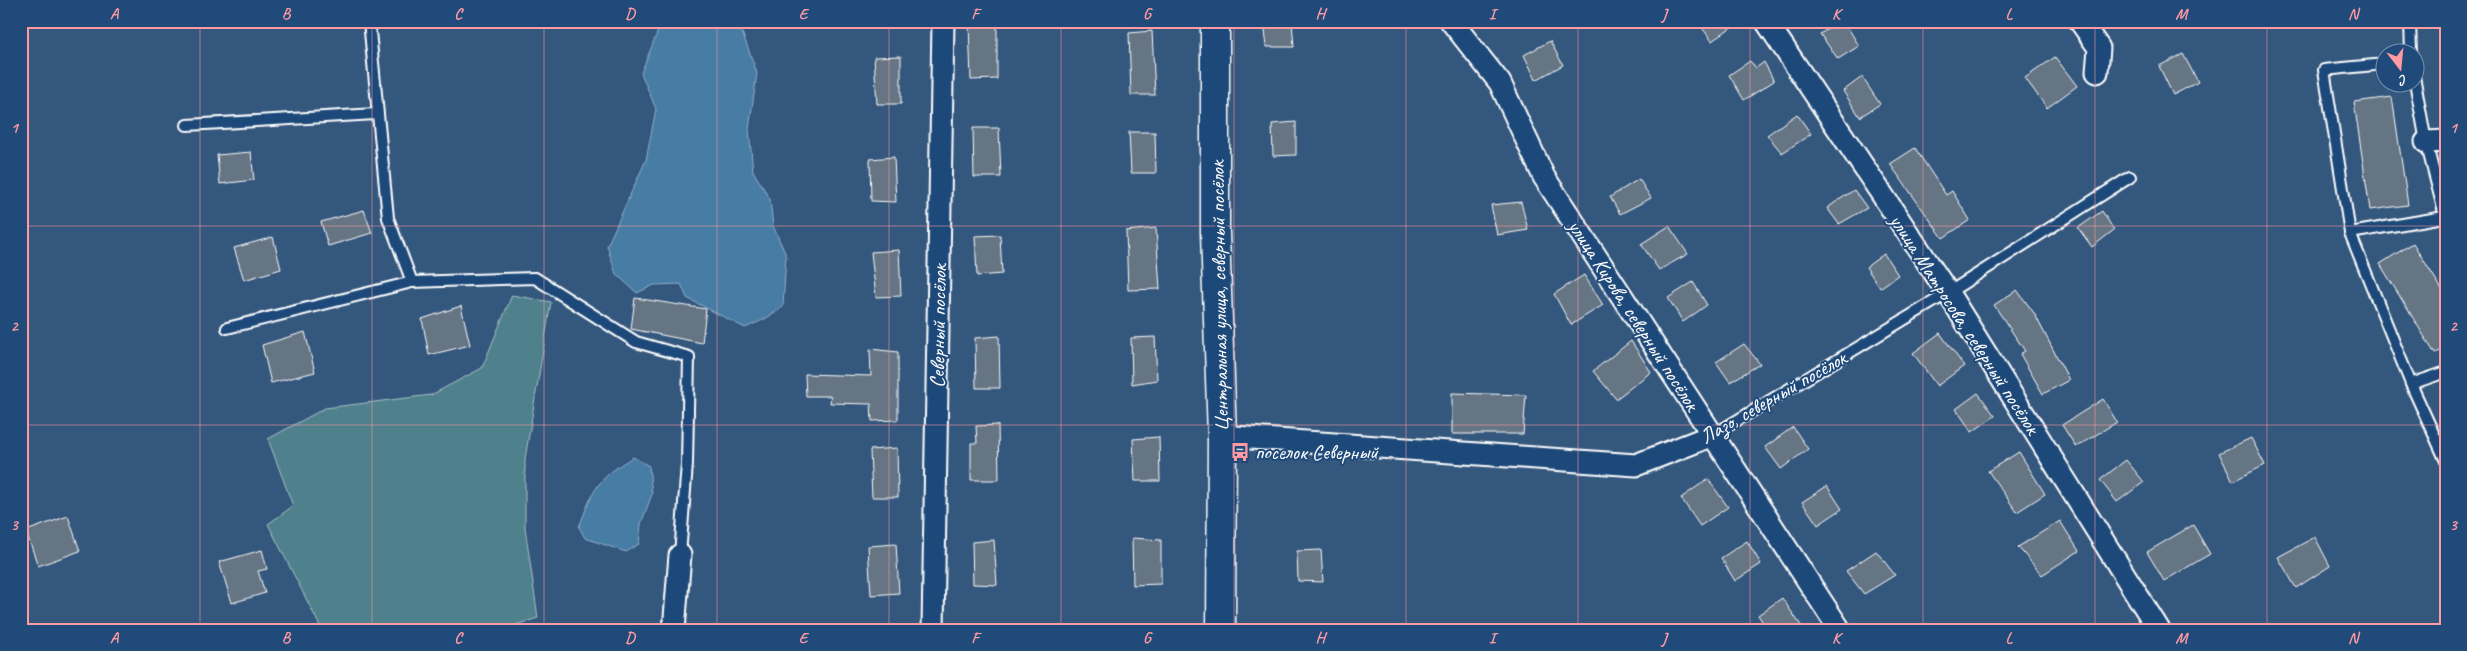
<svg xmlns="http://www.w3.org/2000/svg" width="2467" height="651" font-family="Caveat,sans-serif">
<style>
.green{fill:#4f818c;stroke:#a7c0c6}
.water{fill:#477ba5;stroke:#91b0c9}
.building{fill:#657484;stroke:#fff}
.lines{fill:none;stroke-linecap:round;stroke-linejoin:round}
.lane-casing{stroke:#fff;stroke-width:14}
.street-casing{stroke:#fff;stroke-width:25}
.secondary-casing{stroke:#fff;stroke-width:31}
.lane{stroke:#1f4a7a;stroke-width:10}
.street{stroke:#1f4a7a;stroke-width:21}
.secondary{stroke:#1f4a7a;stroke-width:28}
.grid{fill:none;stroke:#ff9aa2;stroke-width:1;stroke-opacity:0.55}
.labels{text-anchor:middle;stroke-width:4;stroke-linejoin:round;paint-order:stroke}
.street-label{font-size:21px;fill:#fff;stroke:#1f4a7a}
.poi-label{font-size:21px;fill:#fff;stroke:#1f4a7a;text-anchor:start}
.neatline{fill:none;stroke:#ff9aa2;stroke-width:2}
.grid-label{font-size:16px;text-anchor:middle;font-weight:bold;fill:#ff9aa2}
</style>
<rect width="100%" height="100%" fill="#34577d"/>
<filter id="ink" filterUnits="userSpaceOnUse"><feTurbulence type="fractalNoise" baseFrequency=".02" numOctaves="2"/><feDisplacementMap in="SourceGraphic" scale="10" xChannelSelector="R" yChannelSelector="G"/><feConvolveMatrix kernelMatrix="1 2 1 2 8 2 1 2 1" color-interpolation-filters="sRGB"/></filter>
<g filter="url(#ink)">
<polygon class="green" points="512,295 551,302 525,459 525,527 538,618 500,630 322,630 268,524 293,506 268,439 325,408 431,395 482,368"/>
<g class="water">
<polygon points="662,21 738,21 757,73 749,129 753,171 770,199 773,226 786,255 783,307 765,319 745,328 687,298 681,284 654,285 637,293 616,274 607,246 646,160 656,109 641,73"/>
<path d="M633 457 649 466 652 494 641 524 639 544 626 552 585 538 579 527C594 489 596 479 633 457Z"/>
</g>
<g class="building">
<polygon points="1697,21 1740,21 1712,41"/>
<polygon points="1840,21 1844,21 1859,46 1838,59 1820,34"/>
<polygon points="1292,22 1294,47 1267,47 1264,23"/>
<polygon points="997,23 997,79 971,80 969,24"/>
<polygon points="1152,31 1155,95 1131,95 1129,33"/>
<polygon points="1550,41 1563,65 1536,80 1524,55"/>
<polygon points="2183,54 2198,82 2173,95 2159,66"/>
<polygon points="901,56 901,104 877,104 874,57"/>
<polygon points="2055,57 2077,86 2047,108 2025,78"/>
<polygon points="1750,61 1756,68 1764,62 1774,81 1744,100 1729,75"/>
<polygon points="1862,77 1880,104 1860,117 1843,91"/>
<polygon points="2392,97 2408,205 2370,210 2354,102"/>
<polygon points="1797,114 1811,134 1782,153 1767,135"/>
<polygon points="1296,122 1296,155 1273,156 1272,124"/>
<polygon points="973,128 999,128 1001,177 974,177"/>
<polygon points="1129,132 1155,132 1156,173 1131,173"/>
<polygon points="1915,148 1946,195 1952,191 1970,220 1943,238 1890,164"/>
<polygon points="251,152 254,180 220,184 217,155"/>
<polygon points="894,157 896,202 871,201 870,159"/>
<polygon points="1639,179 1651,198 1620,214 1610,197"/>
<polygon points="1854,190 1867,208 1839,224 1827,208"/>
<polygon points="1521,202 1528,230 1497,235 1491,205"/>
<polygon points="364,210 372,233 328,246 321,222"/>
<polygon points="2102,211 2114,230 2092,247 2078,228"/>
<polygon points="1669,226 1688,254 1659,270 1641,244"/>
<polygon points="1156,228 1160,289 1128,290 1126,231"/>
<polygon points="1000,235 1002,274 977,276 975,236"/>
<polygon points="273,237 281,269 244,280 234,248"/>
<polygon points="2413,243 2446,296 2446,347 2435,354 2380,264"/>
<polygon points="899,250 901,296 876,297 871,252"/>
<polygon points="1884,254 1898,275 1880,288 1866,267"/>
<polygon points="1584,275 1603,305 1571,325 1554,294"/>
<polygon points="1693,282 1707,305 1683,322 1668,298"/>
<polygon points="2017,290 2034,313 2069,380 2043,394 2020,354 2025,351 1994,305"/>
<polygon points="635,298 706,309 702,343 631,329"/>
<polygon points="461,306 470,345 429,355 422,319"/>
<polygon points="305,332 315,372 271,383 262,345"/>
<polygon points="1940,333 1964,366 1937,386 1913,353"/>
<polygon points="999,336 1000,388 976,388 975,338"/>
<polygon points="1155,337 1157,380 1132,384 1131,338"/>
<polygon points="1631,341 1651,372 1616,399 1593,371"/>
<polygon points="1744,344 1760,364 1730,382 1716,362"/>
<polygon points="870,349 898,352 898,420 872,421 871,404 830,403 831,396 806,396 805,374 871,376"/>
<polygon points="1452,393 1526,395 1523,434 1452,434"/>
<polygon points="1978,393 1995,416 1972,432 1956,409"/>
<polygon points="2103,399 2117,422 2076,447 2062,425"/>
<polygon points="998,425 999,480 971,480 971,443 977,443 976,426"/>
<polygon points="1793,427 1808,449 1781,469 1765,447"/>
<polygon points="1159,437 1160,481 1135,481 1133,439"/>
<polygon points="2251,438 2265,465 2233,481 2219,453"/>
<polygon points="897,448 898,497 872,497 870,450"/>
<polygon points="2019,452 2045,494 2017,512 1988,471"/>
<polygon points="2126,460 2144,482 2117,502 2100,480"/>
<polygon points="1708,479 1728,507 1700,526 1681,498"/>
<polygon points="1827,486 1842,509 1818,525 1802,502"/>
<polygon points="68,516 80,551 38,566 26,531"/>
<polygon points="2060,521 2079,551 2042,575 2018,547"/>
<polygon points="2193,525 2210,554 2164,581 2147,552"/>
<polygon points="2315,537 2330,566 2296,588 2278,557"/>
<polygon points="1132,538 1161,540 1161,584 1133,585"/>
<polygon points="994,540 997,585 973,584 972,542"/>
<polygon points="1747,541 1761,564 1735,581 1721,558"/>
<polygon points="896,544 899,593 871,595 868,546"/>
<polygon points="262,550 267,569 258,571 265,593 232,603 219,562"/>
<polygon points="1321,550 1323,582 1298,581 1297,551"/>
<polygon points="1876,551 1895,575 1864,594 1846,571"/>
<polygon points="1782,598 1804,630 1768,630 1758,615"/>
</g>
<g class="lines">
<g class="lane-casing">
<g id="lane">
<polyline points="369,21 388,218 412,282"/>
<polyline points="2410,21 2411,52"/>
<polyline points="2384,64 2324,70 2350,233 2411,384 2446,461"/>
<polyline points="2414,76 2426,142 2446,220"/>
<polyline points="187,125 376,114"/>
<polyline points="2350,233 2444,217"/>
<polyline points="227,328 412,282 535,278 636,342 689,357 687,464 680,555"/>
<polyline points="2411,384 2446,372"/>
<polyline points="1713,435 1948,293 2130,177"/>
</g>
</g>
<g class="street-casing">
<g id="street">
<polyline points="1451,21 1500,83 1544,177 1840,630"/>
<polyline points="1766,21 1948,293 2159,630"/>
<polyline points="2080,21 2099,48 2097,72"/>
<polyline points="2426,142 2446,141"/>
<polyline points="1222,436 1636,465 1713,435"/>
<polyline points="674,630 680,555"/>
<polyline points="933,630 943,21"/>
</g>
</g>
<g class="secondary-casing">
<polyline id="secondary" points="1215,21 1215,233 1222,436 1221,630"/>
</g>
<use href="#lane" class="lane"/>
<use href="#street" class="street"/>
<use href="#secondary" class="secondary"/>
</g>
</g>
<path class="grid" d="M200 21V630M372 21V630M544 21V630M717 21V630M889 21V630M1061 21V630M1234 21V630M1406 21V630M1578 21V630M1750 21V630M1923 21V630M2095 21V630M2267 21V630M21 226H2446M21 425H2446"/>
<defs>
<g id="bus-bare" transform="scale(1.5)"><path d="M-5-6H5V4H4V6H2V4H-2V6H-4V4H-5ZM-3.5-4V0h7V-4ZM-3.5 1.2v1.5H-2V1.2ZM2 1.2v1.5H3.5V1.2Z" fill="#ff9aa2" stroke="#1f4a7a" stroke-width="2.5" paint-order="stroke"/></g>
</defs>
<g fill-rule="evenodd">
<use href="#bus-bare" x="1240" y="452"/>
</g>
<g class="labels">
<g class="street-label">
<text transform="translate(1219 296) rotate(-91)" y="7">Центральная улица, северный посёлок</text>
<text transform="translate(1634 315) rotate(57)" y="7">улица Кирова, северный посёлок</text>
<text transform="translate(1965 324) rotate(57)" y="7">улица Матросова, северный посёлок</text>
<text transform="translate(938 326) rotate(-89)" y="7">Северный посёлок</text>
<text transform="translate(1773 397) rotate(-30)" y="7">Лазо, северный посёлок</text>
</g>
<g class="poi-label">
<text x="1255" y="459">поселок Северный</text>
</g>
</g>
<rect width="2467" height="651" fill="none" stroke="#1f4a7a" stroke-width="55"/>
<g transform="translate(2400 68) rotate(164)"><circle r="24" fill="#1f4a7a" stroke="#7992af"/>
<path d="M0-4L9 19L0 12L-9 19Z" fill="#ff9aa2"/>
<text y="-8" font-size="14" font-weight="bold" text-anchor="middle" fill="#ffffff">С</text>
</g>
<rect x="28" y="28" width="2412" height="596" class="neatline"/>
<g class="grid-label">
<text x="114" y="19">A</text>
<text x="286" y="19">B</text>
<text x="458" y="19">C</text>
<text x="630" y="19">D</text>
<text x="803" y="19">E</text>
<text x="975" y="19">F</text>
<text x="1147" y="19">G</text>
<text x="1320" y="19">H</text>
<text x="1492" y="19">I</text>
<text x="1664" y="19">J</text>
<text x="1836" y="19">K</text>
<text x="2009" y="19">L</text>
<text x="2181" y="19">M</text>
<text x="2353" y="19">N</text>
<text x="14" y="133">1</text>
<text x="2453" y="133">1</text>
<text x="14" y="331">2</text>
<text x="2453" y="331">2</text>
<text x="14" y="530">3</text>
<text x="2453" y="530">3</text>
<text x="114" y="643">A</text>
<text x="286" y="643">B</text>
<text x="458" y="643">C</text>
<text x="630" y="643">D</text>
<text x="803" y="643">E</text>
<text x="975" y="643">F</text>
<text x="1147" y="643">G</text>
<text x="1320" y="643">H</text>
<text x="1492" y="643">I</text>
<text x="1664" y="643">J</text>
<text x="1836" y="643">K</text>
<text x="2009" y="643">L</text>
<text x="2181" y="643">M</text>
<text x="2353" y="643">N</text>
</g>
</svg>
